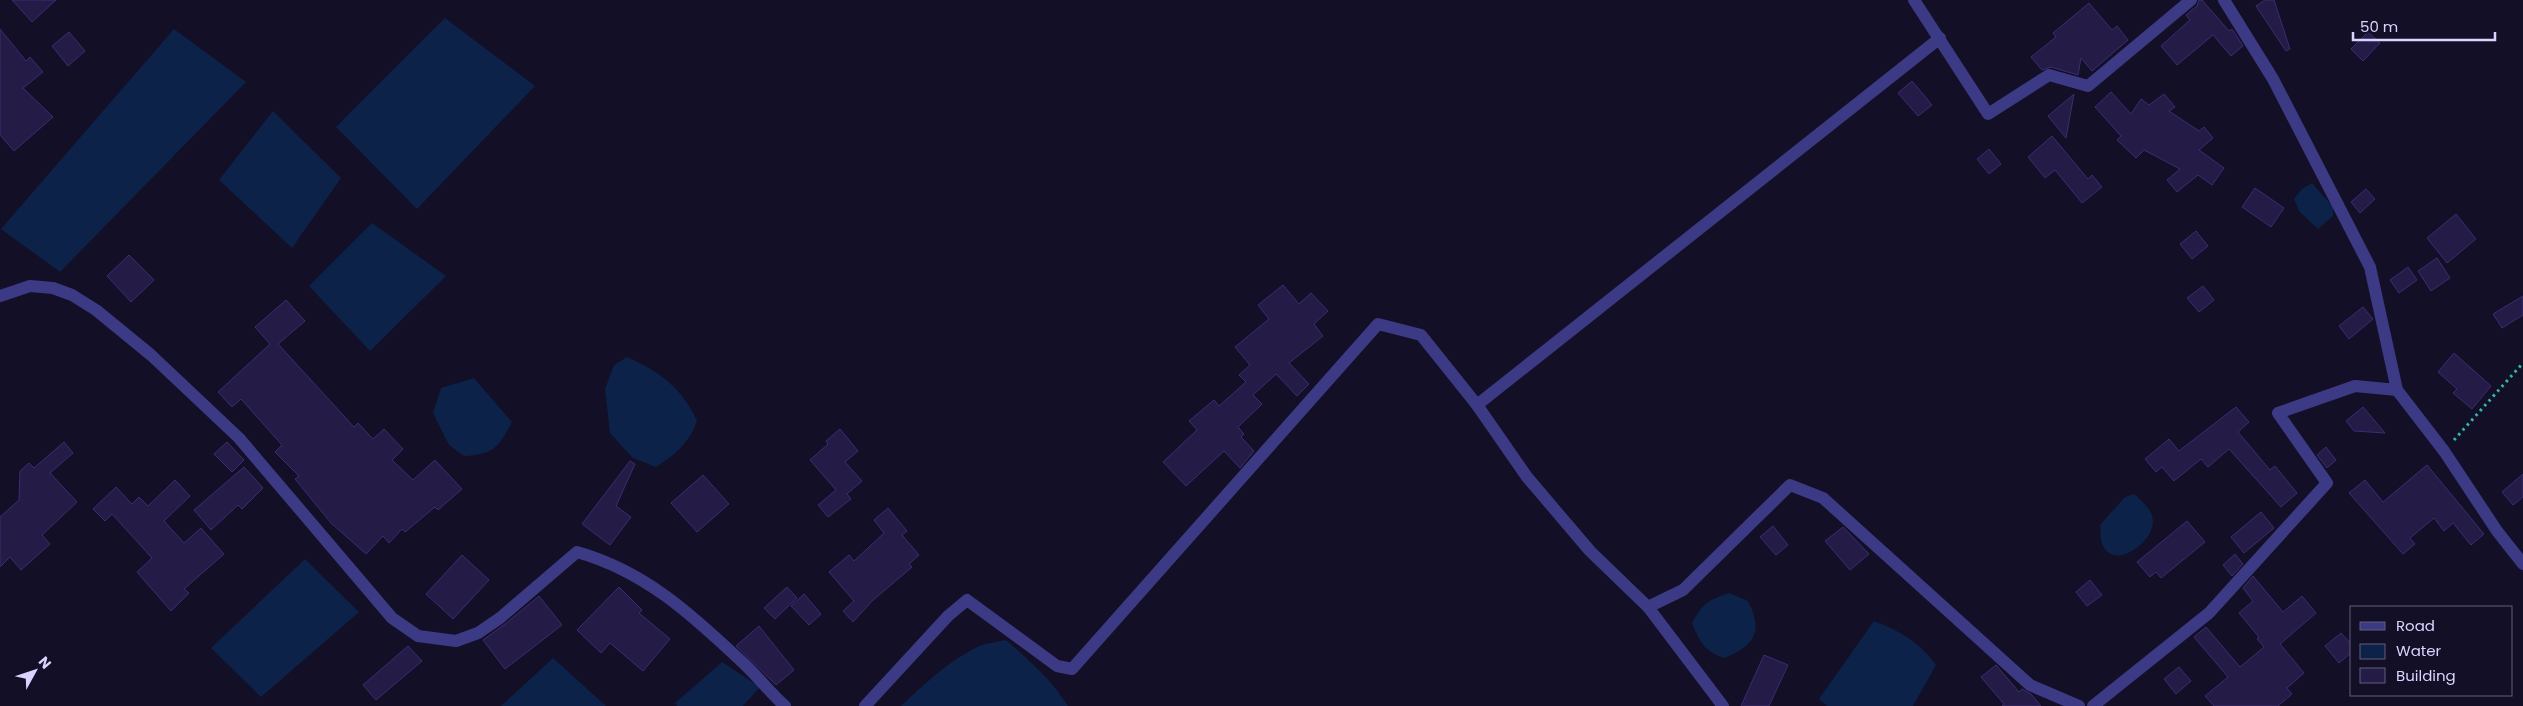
<svg xmlns="http://www.w3.org/2000/svg" width="2523" height="706" font-family="Poppins,sans-serif">
<style>
.water{fill:#0c2248}
.building{fill:#241b47;stroke:#3b2d73}
.lines{fill:none;stroke-linecap:round;stroke-linejoin:round}
.path{stroke:#2fb8b0;stroke-width:3;stroke-dasharray:2.5 4;stroke-linecap:butt}
.minor{stroke:#3d3a85;stroke-width:12}
</style>
<rect width="100%" height="100%" fill="#130f26"/>
<g class="water">
<polygon points="445,18 535,86 417,209 336,127"/>
<polygon points="174,29 246,82 60,272 1,229"/>
<polygon points="273,111 341,178 292,248 219,180"/>
<polygon points="2312,183 2333,207 2333,216 2318,229 2299,211 2294,199 2302,189"/>
<polygon points="372,223 446,276 370,351 309,286"/>
<path d="M627 357C659 371 682 388 697 421 689 443 675 455 656 467L633 458 610 433 605 389 614 365Z"/>
<path d="M474 378 512 422C498 448 494 454 464 456L449 445 433 413 441 388Z"/>
<path d="M2134 494C2142 501 2153 510 2153 522 2153 542 2114 572 2102 544 2100 539 2101 530 2100 525L2125 497Z"/>
<polygon points="305,559 359,612 261,697 211,648"/>
<path d="M1729 593 1748 601C1764 632 1754 646 1724 658 1705 652 1699 641 1692 623 1702 604 1708 600 1729 593Z"/>
<path d="M1874 621C1900 631 1919 642 1936 665L1913 706H1827L1819 699Z"/>
<path d="M1006 640C1029 660 1052 680 1068 706H901C924 684 950 660 979 646 987 643 997 642 1006 640Z"/>
<polygon points="553,658 606,706 501,706"/>
<polygon points="722,662 760,687 743,706 677,706 675,703"/>
</g>
<g class="building">
<polygon points="12,0 56,0 32,22"/>
<polygon points="2199,0 2202,0 2229,31 2232,29 2243,46 2231,56 2213,35 2177,65 2161,46 2190,20 2186,15 2197,6"/>
<polygon points="2265,0 2274,0 2290,49 2286,51 2256,6"/>
<polygon points="2089,3 2112,30 2117,26 2128,40 2092,71 2081,58 2078,75 2051,67 2042,70 2031,57 2056,37 2053,33"/>
<polygon points="0,29 26,61 30,57 43,72 23,88 53,117 14,151 0,135"/>
<polygon points="69,32 85,51 68,66 52,46"/>
<polygon points="2368,32 2380,43 2363,61 2351,49"/>
<polygon points="1912,81 1932,105 1918,116 1898,93"/>
<polygon points="2111,92 2131,114 2141,99 2149,105 2164,94 2175,107 2169,111 2199,131 2204,127 2213,138 2199,150 2224,168 2212,185 2198,175 2177,192 2167,180 2180,169 2144,150 2136,158 2117,140 2121,136 2095,107"/>
<polygon points="2074,94 2066,138 2048,116"/>
<polygon points="2052,136 2088,179 2092,175 2102,187 2082,203 2055,170 2045,178 2028,157"/>
<polygon points="1989,149 2001,164 1989,174 1977,159"/>
<polygon points="2255,188 2284,208 2271,227 2242,207"/>
<polygon points="2366,189 2375,199 2360,213 2351,202"/>
<polygon points="2456,214 2476,239 2447,263 2427,238"/>
<polygon points="2196,231 2208,246 2192,259 2180,244"/>
<polygon points="129,255 154,280 131,302 107,276"/>
<polygon points="2437,258 2450,278 2431,291 2418,271"/>
<polygon points="2408,267 2417,280 2399,293 2390,280"/>
<polygon points="1283,285 1299,304 1311,293 1328,311 1314,324 1323,336 1289,363 1309,384 1297,396 1276,374 1253,395 1262,404 1238,427 1244,434 1241,437 1254,451 1240,468 1224,451 1186,486 1163,462 1197,430 1189,421 1214,400 1219,406 1246,382 1239,375 1250,365 1235,347 1269,319 1258,305"/>
<polygon points="2203,286 2214,300 2199,312 2187,298"/>
<polygon points="2523,296 2523,315 2502,328 2493,314"/>
<polygon points="286,300 305,321 278,344 354,427 358,423 373,439 384,429 403,449 392,460 413,480 435,460 462,489 438,510 435,507 405,532 402,529 389,543 383,536 366,554 331,523 295,479 299,476 275,452 282,445 241,399 232,407 218,392 270,344 255,327"/>
<polygon points="2363,307 2373,319 2349,339 2339,326"/>
<polygon points="2454,353 2491,386 2472,409 2453,393 2457,389 2438,372"/>
<polygon points="2236,407 2249,422 2238,432 2270,470 2275,466 2297,493 2281,507 2229,449 2208,467 2201,459 2174,481 2162,467 2156,472 2145,459 2169,439 2179,451"/>
<polygon points="2363,407 2385,433 2354,431 2346,421"/>
<polygon points="840,429 858,451 845,462 862,481 847,494 851,499 828,517 818,505 836,490 810,460 828,444 826,441"/>
<polygon points="64,442 73,453 50,473 77,502 42,535 50,544 21,570 10,557 0,567 0,517 19,500 20,471 29,463 34,468"/>
<polygon points="227,442 244,460 232,472 214,454"/>
<polygon points="2326,447 2336,460 2327,468 2317,455"/>
<polygon points="630,461 635,464 616,506 631,517 610,545 582,524"/>
<polygon points="2427,465 2484,534 2471,545 2453,523 2444,531 2434,518 2410,538 2415,544 2403,554 2349,493 2365,480 2383,502"/>
<polygon points="244,467 263,488 242,509 238,505 211,530 194,510"/>
<polygon points="2523,474 2523,497 2513,505 2502,492"/>
<polygon points="703,475 729,504 697,532 671,503"/>
<polygon points="175,480 190,496 164,521 184,543 201,528 224,554 184,589 189,593 171,611 137,572 152,558 112,514 105,521 93,509 116,487 132,504 139,497 148,506"/>
<polygon points="888,508 907,531 902,535 919,555 909,564 912,567 872,601 853,622 843,611 854,601 829,572 849,555 854,561 884,533 874,520"/>
<polygon points="2261,512 2274,528 2244,553 2231,537"/>
<polygon points="2187,521 2205,542 2161,578 2156,572 2150,577 2137,562"/>
<polygon points="1773,526 1788,545 1776,555 1760,537"/>
<polygon points="1843,527 1869,554 1850,570 1825,541"/>
<polygon points="2235,554 2243,564 2232,576 2223,565"/>
<polygon points="462,555 489,580 453,619 426,594"/>
<polygon points="2253,576 2283,612 2302,596 2316,613 2280,644 2304,673 2287,688 2292,694 2278,706 2214,706 2205,696 2228,677 2194,637 2206,627 2240,667 2264,647 2257,639 2259,637 2239,613 2253,601 2243,588"/>
<polygon points="2090,580 2102,595 2087,606 2076,592"/>
<polygon points="619,587 642,610 639,613 670,639 643,671 610,643 601,653 577,630"/>
<polygon points="787,587 797,598 775,619 764,608"/>
<polygon points="804,594 821,614 809,625 791,606"/>
<polygon points="539,596 562,625 505,669 483,640 505,624"/>
<polygon points="759,626 794,670 776,685 736,646"/>
<polygon points="2341,633 2352,645 2352,652 2339,663 2325,646"/>
<polygon points="408,646 422,661 376,700 363,685"/>
<polygon points="1764,655 1788,665 1769,706 1741,706"/>
<polygon points="1996,665 2019,692 2022,689 2031,694 2041,706 2002,706 2004,704 1981,677"/>
<polygon points="2179,667 2191,681 2176,694 2164,679"/>
</g>
<g class="lines">
<polyline class="path" points="2454,440 2523,363"/>
<g class="minor">
<polyline points="1914,0 1988,114 2049,75 2088,86 2191,0"/>
<polyline points="2224,0 2273,79 2370,267 2397,390"/>
<path d="M0 296 30 286 53 288 72 295 96 310 151 355 239 438 392 618 418 636 456 641 478 633 500 618 577 552C644 571 690 613 740 660 756 674 769 692 785 706"/>
<polyline points="1477,405 1940,38"/>
<polyline points="1648,607 1683,590 1790,485 1823,498 2030,685 2079,706"/>
<polyline points="865,706 948,616 967,600 1057,666 1072,669 1378,324 1421,335 1477,405 1527,477 1590,551 1648,607 1723,706"/>
<polyline points="2093,706 2209,613 2327,483 2278,413 2355,386 2397,390 2444,451 2497,531 2523,564"/>
</g>
</g>
<rect x="2350" y="606" width="162" height="90" fill="#130f26" stroke="#625e7d"/>
<rect x="2360" y="622" width="25" height="8" fill="#3d3a85" stroke="#625e7d"/>
<text x="2396" y="631" font-size="15" fill="#d9d4ff">Road</text>
<rect x="2360" y="644" width="25" height="15" fill="#0c2248" stroke="#625e7d"/>
<text x="2396" y="656" font-size="15" fill="#d9d4ff">Water</text>
<rect x="2360" y="668" width="25" height="15" fill="#241b47" stroke="#625e7d"/>
<text x="2396" y="681" font-size="15" fill="#d9d4ff">Building</text>
<g transform="translate(35 671) rotate(50)" stroke="#130f26" stroke-width="4" paint-order="stroke">
<path d="M0-4L9 19L0 12L-9 19Z" fill="#d9d4ff"/>
<text y="-8" font-size="14" font-weight="bold" text-anchor="middle" fill="#d9d4ff">N</text>
</g>
<path d="M2353 32v8h142v-8" fill="none" stroke="#d9d4ff" stroke-width="2.5"/>
<text x="2360" y="32" font-size="15" fill="#d9d4ff" stroke="#130f26" stroke-width="4" paint-order="stroke">50 m</text>
</svg>
